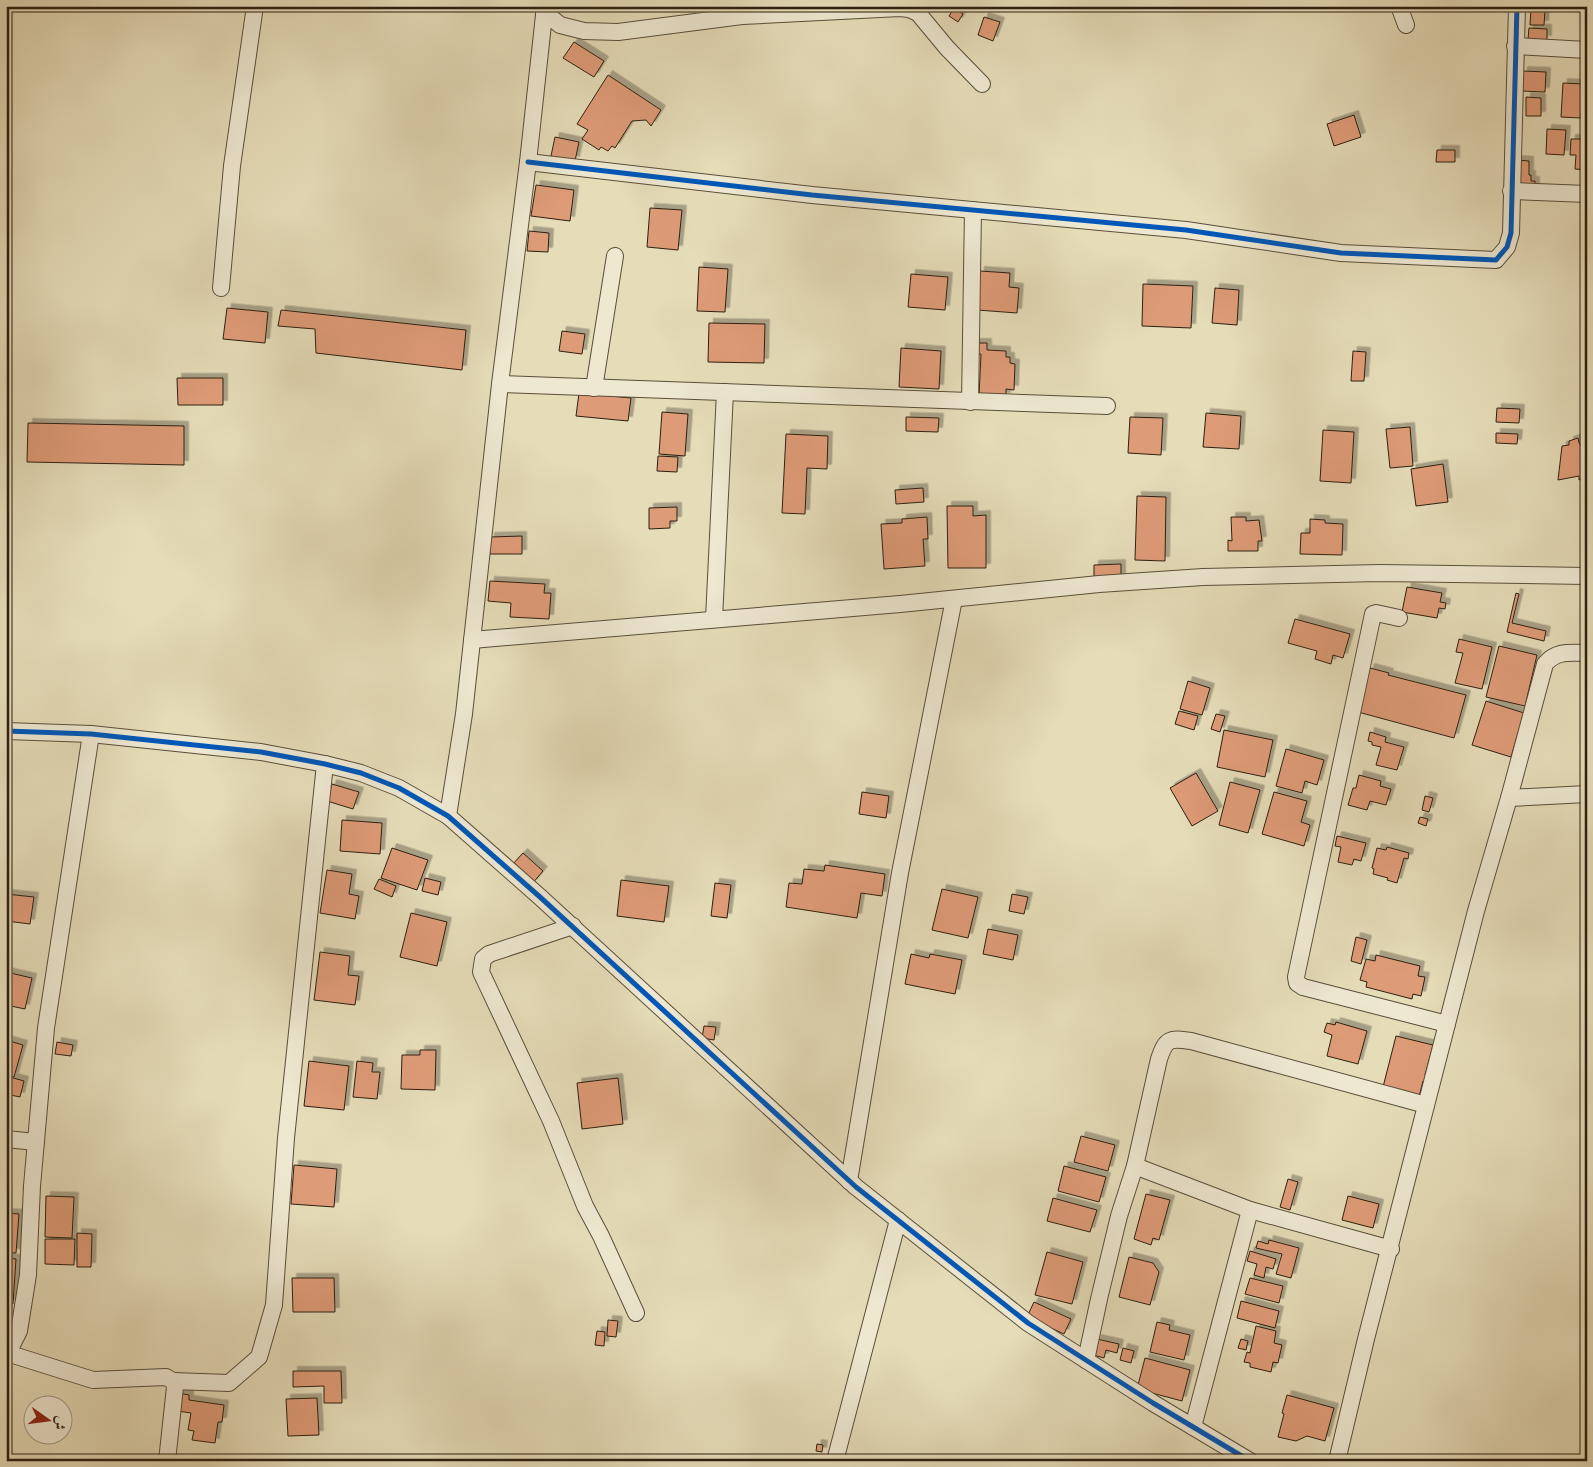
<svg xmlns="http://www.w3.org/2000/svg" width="1593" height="1467" font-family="'EB Garamond',Amiri,serif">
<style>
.building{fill:#de9b77;stroke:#2c1f10;filter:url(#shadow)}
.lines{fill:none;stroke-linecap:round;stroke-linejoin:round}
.minor-casing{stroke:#5a4e3a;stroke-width:18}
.minor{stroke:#eee8d1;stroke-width:16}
.cycleway-casing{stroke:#eee8d1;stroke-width:8}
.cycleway{stroke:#0057b8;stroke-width:5}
</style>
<defs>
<filter id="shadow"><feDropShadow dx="4.5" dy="-4.5" stdDeviation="0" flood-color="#0004"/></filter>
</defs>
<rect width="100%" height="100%" fill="#e5dcb8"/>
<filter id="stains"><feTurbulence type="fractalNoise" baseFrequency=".004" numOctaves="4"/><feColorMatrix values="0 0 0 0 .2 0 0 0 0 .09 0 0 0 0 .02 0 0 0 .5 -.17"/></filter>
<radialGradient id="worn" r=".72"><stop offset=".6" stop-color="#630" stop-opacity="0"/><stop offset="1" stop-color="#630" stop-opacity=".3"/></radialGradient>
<g class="building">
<polygon points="954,8 963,14 958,22 949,16"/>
<polygon points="1531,9 1545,10 1544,25 1530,25"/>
<polygon points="984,17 1000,22 993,41 978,35"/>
<polygon points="1529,28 1547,29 1547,40 1528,39"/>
<polygon points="574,42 604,61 594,77 563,58"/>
<polygon points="1523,71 1546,72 1545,92 1522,91"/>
<polygon points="608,75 661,110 651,126 646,120 632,121 615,148 612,146 608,151 601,147 599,150 582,139 588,130 577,124"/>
<polygon points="1563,83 1583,84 1581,118 1561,117"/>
<polygon points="1526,97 1541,98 1541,116 1526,116"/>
<polygon points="1354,115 1361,137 1334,146 1327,124"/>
<polygon points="1547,129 1566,130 1564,155 1546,154"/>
<polygon points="555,137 579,142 575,161 551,156"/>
<polygon points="1571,139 1587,139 1587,170 1575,169 1576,155 1570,155"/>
<polygon points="1437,150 1455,150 1455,162 1436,162"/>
<polygon points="1516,160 1529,161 1529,175 1531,175 1531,181 1535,181 1535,188 1515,187"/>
<polygon points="536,185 574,190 570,221 531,216"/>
<polygon points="650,208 682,210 678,250 647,247"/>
<polygon points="529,231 549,233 548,252 527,251"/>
<polygon points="699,267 728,269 725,312 697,311"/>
<polygon points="980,271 1010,273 1009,287 1019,288 1017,313 977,310"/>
<polygon points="911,274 948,277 945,310 908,307"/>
<polygon points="1143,284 1193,286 1191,328 1142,326"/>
<polygon points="1215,288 1239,290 1237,325 1212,323"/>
<polygon points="227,308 268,312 265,343 223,339"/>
<polygon points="281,310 466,330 462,370 316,353 315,329 278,326"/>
<polygon points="709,323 765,324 764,363 708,362"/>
<polygon points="562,331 585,334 582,354 559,351"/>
<polygon points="974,343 987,343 987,350 1006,351 1006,357 1010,357 1010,363 1015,364 1014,390 1006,389 1006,397 979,396 981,354 974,354"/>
<polygon points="901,348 941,351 939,389 899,387"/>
<polygon points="1353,351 1366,352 1364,381 1351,381"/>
<polygon points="177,378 223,378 223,405 178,405"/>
<polygon points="579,393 631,398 628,421 576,416"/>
<polygon points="1497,408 1520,409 1519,423 1496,422"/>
<polygon points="662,412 688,414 685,456 659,454"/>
<polygon points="1206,413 1241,416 1239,449 1203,447"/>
<polygon points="906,417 939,418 938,432 906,431"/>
<polygon points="1130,417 1163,418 1161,455 1128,453"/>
<polygon points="28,423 184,426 184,465 27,462"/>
<polygon points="1410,427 1413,466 1390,468 1386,429"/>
<polygon points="1323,430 1354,432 1351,483 1320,481"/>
<polygon points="1496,433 1518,434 1517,444 1496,443"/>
<polygon points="786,434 828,436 827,469 807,468 805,514 782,513"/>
<polygon points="1578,438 1579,443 1582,447 1587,447 1587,477 1579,480 1579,476 1558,480 1562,446 1569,445 1569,441"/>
<polygon points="658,456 678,457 677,472 657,471"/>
<polygon points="1443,464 1448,502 1416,506 1411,469"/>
<polygon points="923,488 924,502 896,504 895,490"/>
<polygon points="1137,496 1166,497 1165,561 1135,560"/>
<polygon points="947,506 973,506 973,516 986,515 986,568 948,568"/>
<polygon points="677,507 677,521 670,521 670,528 649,529 649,508"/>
<polygon points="927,517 928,539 923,539 925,566 884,569 881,524 902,523 902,519"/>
<polygon points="1231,517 1246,517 1246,521 1259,520 1262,541 1258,541 1258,551 1228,551 1228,540 1232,541"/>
<polygon points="1310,519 1325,520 1325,523 1343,524 1342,555 1300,554 1301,533 1310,533"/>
<polygon points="522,536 522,554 490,554 490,537"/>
<polygon points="1121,564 1121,579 1094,579 1094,565"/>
<polygon points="490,581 545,584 544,593 551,593 549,619 510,617 511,603 488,601"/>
<polygon points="1407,587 1442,593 1440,602 1446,603 1445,609 1439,608 1437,618 1402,612"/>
<polygon points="1516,593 1519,594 1512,623 1546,631 1544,641 1507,632"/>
<polygon points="1295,619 1350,634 1343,658 1333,655 1331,664 1315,659 1317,651 1288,643"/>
<polygon points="1459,639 1492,647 1482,689 1455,683 1463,653 1456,652"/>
<polygon points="1499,646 1537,655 1525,706 1486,697"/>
<polygon points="1370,668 1389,673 1388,675 1466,695 1454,738 1358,712"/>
<polygon points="1188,681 1210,688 1202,715 1180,709"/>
<polygon points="1486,701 1524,713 1511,757 1472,745"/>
<polygon points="1179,711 1198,716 1194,730 1175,724"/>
<polygon points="1216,714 1225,716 1220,732 1211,729"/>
<polygon points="1224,730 1273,740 1265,777 1217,767"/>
<polygon points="1370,732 1386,737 1385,742 1404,747 1397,770 1376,765 1381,747 1372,745 1372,742 1368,741"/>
<polygon points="1286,749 1324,760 1317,785 1305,781 1302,793 1276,786"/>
<polygon points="1196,773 1218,811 1192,826 1170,788"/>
<polygon points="1359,775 1381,781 1380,786 1391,789 1386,805 1370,801 1367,810 1348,805 1353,788 1356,788"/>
<polygon points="1230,782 1260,790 1248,833 1219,825"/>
<polygon points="332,784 359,792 353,809 327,801"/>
<polygon points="862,792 889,796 886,818 859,814"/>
<polygon points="1274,792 1307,801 1301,822 1310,825 1304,846 1262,834"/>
<polygon points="1425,796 1433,798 1429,812 1422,810"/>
<polygon points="1420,817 1428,819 1426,826 1418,823"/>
<polygon points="342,820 382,823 380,854 340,851"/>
<polygon points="1337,836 1366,843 1361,861 1354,859 1352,865 1338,862 1341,847 1335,846"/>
<polygon points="1387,847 1409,853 1408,859 1404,858 1397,883 1387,880 1388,878 1373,874 1374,869 1372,868 1377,848 1386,850"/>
<polygon points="392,848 428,860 417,890 381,878"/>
<polygon points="523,853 543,871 532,884 512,865"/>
<polygon points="825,865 885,874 882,896 861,893 857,918 786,907 789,883 802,884 804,869 824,871"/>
<polygon points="327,870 352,874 349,894 359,896 355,919 320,913"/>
<polygon points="425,878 441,882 438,895 422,891"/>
<polygon points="379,879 396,886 392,897 374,889"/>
<polygon points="621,880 669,886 664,922 617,916"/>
<polygon points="715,883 731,885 727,918 711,916"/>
<polygon points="942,889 978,897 968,938 932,930"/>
<polygon points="6,894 34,897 30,924 6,921"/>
<polygon points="1012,894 1028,897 1024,914 1009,911"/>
<polygon points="411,913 447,922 437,966 400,957"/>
<polygon points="988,929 1018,935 1013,960 983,954"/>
<polygon points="1356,937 1367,940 1361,964 1351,961"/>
<polygon points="320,952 350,956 348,975 359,976 355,1005 314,1000"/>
<polygon points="911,954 929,958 930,954 962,960 955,994 905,984"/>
<polygon points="1376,955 1420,966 1418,976 1425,977 1421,996 1413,994 1412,999 1366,987 1367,982 1360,980 1366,959 1375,961"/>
<polygon points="6,972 32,978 25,1009 6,1005"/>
<polygon points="1336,1022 1367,1031 1358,1064 1327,1056 1332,1035 1324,1032 1327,1023 1335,1025"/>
<polygon points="704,1026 716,1027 714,1040 702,1038"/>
<polygon points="1396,1036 1433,1045 1425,1075 1428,1076 1427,1082 1423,1081 1418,1101 1382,1091"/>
<polygon points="6,1040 23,1045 14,1077 6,1075"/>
<polygon points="57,1042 73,1045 71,1056 55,1054"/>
<polygon points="420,1050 436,1050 435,1090 401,1089 402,1055 420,1055"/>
<polygon points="309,1061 349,1066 344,1110 304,1106"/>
<polygon points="357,1061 373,1063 372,1072 380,1072 377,1099 353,1097"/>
<polygon points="6,1076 24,1081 20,1097 6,1094"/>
<polygon points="618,1078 623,1124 582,1129 577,1083"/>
<polygon points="1081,1136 1115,1145 1108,1171 1074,1162"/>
<polygon points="294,1165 337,1169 334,1207 291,1204"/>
<polygon points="1064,1166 1106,1177 1099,1202 1058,1191"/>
<polygon points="1288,1179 1298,1182 1290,1210 1280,1207"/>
<polygon points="1146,1194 1170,1200 1159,1240 1153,1238 1151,1245 1134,1239"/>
<polygon points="46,1196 74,1197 72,1238 45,1237"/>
<polygon points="1348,1196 1379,1204 1373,1228 1342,1220"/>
<polygon points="1053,1198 1097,1210 1090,1232 1047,1221"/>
<polygon points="6,1213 19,1214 16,1253 6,1253"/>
<polygon points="77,1233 92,1234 91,1267 77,1267"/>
<polygon points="45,1239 75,1239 74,1265 45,1264"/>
<polygon points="1269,1240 1299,1248 1291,1278 1276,1274 1282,1254 1256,1248 1258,1241 1268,1244"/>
<polygon points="1250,1251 1276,1259 1273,1269 1266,1267 1264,1278 1254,1275 1257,1264 1247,1261"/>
<polygon points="1047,1252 1083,1262 1072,1304 1035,1295"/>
<polygon points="1129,1257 1153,1263 1159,1272 1150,1305 1119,1297"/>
<polygon points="6,1258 16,1259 13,1304 6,1304"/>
<polygon points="292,1278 334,1278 335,1312 293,1312"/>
<polygon points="1250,1278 1283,1286 1279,1303 1245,1294"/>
<polygon points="1241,1301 1279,1311 1275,1328 1237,1318"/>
<polygon points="1034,1302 1071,1319 1064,1334 1027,1317"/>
<polygon points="608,1320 618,1321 616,1337 607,1336"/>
<polygon points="1157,1322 1170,1325 1169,1330 1190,1335 1184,1360 1150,1352"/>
<polygon points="1256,1326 1276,1331 1274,1343 1282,1345 1278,1363 1273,1362 1271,1372 1250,1367 1250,1363 1244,1362 1247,1352 1250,1353"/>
<polygon points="597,1331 605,1332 604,1346 595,1345"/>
<polygon points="1097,1339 1119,1344 1117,1353 1106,1350 1104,1358 1093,1355"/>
<polygon points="1241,1339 1248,1341 1246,1350 1238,1348"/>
<polygon points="1123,1348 1134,1351 1131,1363 1120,1360"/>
<polygon points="1145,1358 1190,1370 1182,1401 1137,1389"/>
<polygon points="293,1371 341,1371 342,1403 324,1403 324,1386 293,1387"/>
<polygon points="179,1393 189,1395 189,1400 224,1405 222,1422 218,1422 215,1443 192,1440 194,1431 188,1430 191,1413 177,1411"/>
<polygon points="1287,1395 1334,1408 1325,1441 1307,1436 1296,1441 1278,1437 1284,1414 1282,1413"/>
<polygon points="317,1398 319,1435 288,1436 286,1399"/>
<polygon points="817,1444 823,1445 822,1452 816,1451"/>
</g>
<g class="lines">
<g class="minor-casing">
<g id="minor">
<polyline points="1399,6 1406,25"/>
<polyline points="544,12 560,25 584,31 618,32 742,16 900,8 909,9 918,13 947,48 982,84"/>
<polyline points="1515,46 1587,50"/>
<polyline points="528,162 812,195 1186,230 1341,253 1496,260 1507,247 1511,233 1517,6"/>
<polyline points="1511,191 1587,194"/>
<polyline points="221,288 232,166 255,6"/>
<polyline points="500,384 1107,406"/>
<polyline points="594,388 615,256"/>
<polyline points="970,402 973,210"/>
<polyline points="1399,618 1376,613 1373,614 1296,977 1297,983 1303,987 1447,1024"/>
<polyline points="714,619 725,392"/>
<polyline points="472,640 900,604 1099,584 1203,577 1379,573 1587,576"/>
<polyline points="6,731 91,734 261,752 325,764 361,773 399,788 448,816 540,897 856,1187 1028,1323 1153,1403 1250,1461"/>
<polyline points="1509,798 1587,794"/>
<polyline points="448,816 464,714 500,384 528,162 545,6"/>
<polyline points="573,926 489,954 483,959 481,972 551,1121 585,1206 601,1236 636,1313"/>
<polyline points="6,1139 36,1142"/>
<polyline points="1135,1166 1250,1210 1391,1249"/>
<polyline points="849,1181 900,873 954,599"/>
<polyline points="7,1353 93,1380 166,1377 173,1381 175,1387 167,1461"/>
<polyline points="6,1357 19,1331 28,1275 32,1186 46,1028 91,734"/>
<path d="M1086 1360 1099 1299 1119 1216 1135 1166 1159 1059C1166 1038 1170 1038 1191 1041L1426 1105"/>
<polyline points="173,1381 229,1383 259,1357 274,1305 286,1138 325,764"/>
<polyline points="1193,1427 1250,1210"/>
<polyline points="835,1461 898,1220"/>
<path d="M1337 1461 1366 1339 1476 911 1509 798 1545 664C1557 650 1570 653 1587 653"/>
</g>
</g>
<use href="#minor" class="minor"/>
<g class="cycleway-casing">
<g id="cycleway">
<polyline points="528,162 812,195 1186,230 1341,253 1496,260 1507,247 1511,233 1517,6"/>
<polyline points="6,731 91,734 261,752 325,764 361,773 399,788 448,816 540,897 856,1187 1028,1323 1153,1403 1250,1461"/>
</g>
</g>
<use href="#cycleway" class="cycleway"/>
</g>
<rect width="1593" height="1467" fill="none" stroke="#e5dcb8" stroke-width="25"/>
<rect x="8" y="8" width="1578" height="1452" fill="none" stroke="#2c1f10" stroke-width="2.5"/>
<rect x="12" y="12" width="1568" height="1442" fill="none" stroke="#2c1f10"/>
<g transform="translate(48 1420) rotate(104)"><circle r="24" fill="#eee8d1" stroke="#a09884"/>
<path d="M0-4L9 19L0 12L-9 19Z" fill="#8f2418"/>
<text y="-8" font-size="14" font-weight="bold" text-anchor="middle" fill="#2c1f10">ش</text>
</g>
<rect width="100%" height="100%" filter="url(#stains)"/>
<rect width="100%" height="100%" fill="url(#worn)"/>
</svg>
